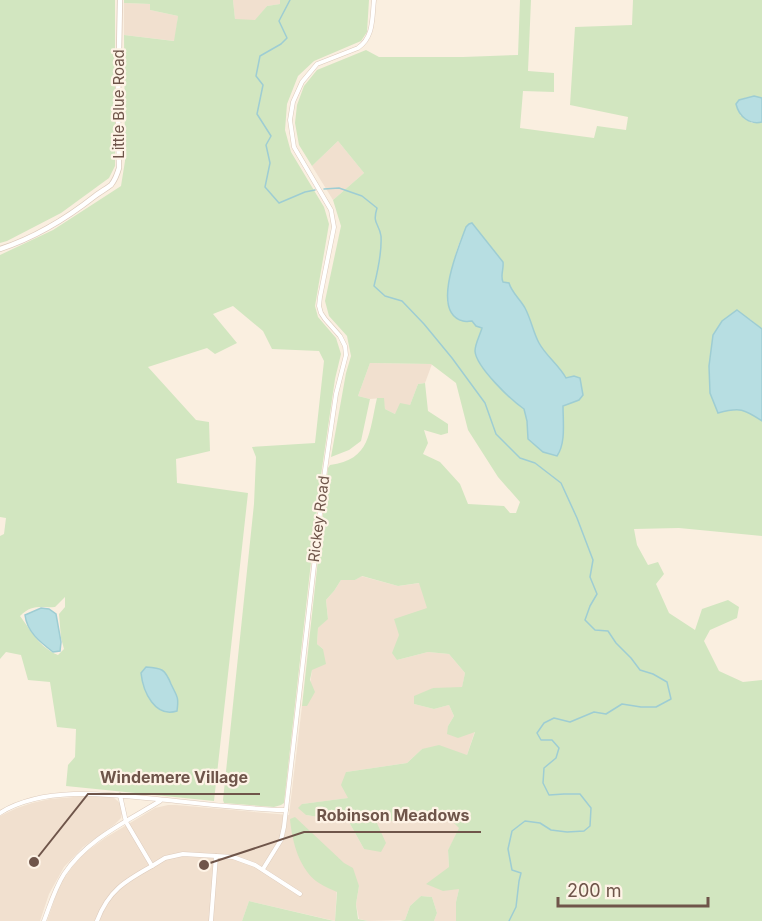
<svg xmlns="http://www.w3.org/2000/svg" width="762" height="921" font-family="Inter,sans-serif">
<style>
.residential{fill:#f1e0cf}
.green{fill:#d2e6c0;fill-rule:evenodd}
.water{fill:#b7dee2;stroke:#9ecdd3;stroke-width:1.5}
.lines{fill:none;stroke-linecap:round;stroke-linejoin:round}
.stream{stroke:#9ecdd3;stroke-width:1.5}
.minor-casing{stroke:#ddcbbd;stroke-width:5}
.tertiary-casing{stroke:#ddcbbd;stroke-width:6}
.minor{stroke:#fff;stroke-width:4}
.tertiary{stroke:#fff;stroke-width:4.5}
.labels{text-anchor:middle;stroke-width:4.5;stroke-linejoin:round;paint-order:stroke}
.street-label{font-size:15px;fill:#6f554a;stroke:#fef3e6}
.leader{fill:none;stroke:#6f554a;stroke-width:2}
.callout-dot{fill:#6f554a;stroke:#fef3e6;stroke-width:2}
.callout-label{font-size:16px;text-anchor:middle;font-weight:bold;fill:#6f554a;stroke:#fef3e6;stroke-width:4.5;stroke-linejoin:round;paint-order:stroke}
</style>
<rect width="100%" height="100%" fill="#faefe0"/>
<g class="residential">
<polygon points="233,0 280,0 280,4 267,6 256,20 235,20"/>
<polygon points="124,3 150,4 150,10 178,16 175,41 124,35"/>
<polygon points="338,141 364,173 333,200 312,166"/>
<polygon points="370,363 432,364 425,383 418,384 410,405 395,414 385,409 383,398 370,399 358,396"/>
<polygon points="361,576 398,586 420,583 428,608 399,635 397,660 428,652 449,654 465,673 462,688 433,688 414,704 434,709 449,705 454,716 448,726 475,731 467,755 422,749 407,763 346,772 349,798 302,804 306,815 349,822 364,849 376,821 451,819 460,828 448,850 449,867 459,889 456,902 456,921 434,921 437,913 432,897 421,896 410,906 405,920 368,921 359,919 356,904 359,886 338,869 335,921 249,901 242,921 47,921 60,884 76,862 86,852 105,838 155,808 168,805 176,805 289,815 302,706 307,706 312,670 323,649 317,644 318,628 328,618 326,600 334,591 341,580 355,580"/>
<polygon points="86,796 110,797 114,798 120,803 122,814 121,818 115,824 83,847 64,867 49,894 40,921 0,921 0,816 17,808 32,803 50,799"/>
</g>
<g class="green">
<polygon points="0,0 115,0 115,166 109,178 61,213 7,241 0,243"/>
<path d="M124 0H233L235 19 255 20 267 6 280 4V0H369L367 32 361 41 314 61 298 76 287 104 285 130 291 152 324 207 329 224 315 306 318 317 336 338 341 354 335 379 320 482 284 803 281 805 274 807 224 803 223 800 254 504 256 457 252 447 315 443 324 361 319 351 272 349 263 331 233 306 213 314 237 343 215 354 207 348 148 367 196 420 209 422 210 451 176 459 177 483 248 493 214 801 66 786 68 765 75 757 76 729 57 727 50 682 28 680 21 655 6 652 0 659V536L4 534 6 518 0 517V255L53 230 121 186 125 161 124 35 174 41 178 16 150 10V4L124 3ZM65 597V607L59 614 61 638 64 649 58 655C39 647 32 632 20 616 32 604 40 608 55 607Z"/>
<path d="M520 0H531L528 71 554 73V92L523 91 520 128 594 138 597 126 626 130 628 117 570 105 575 27 632 25 633 0H762V98L754 96 745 98 740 115 752 123 762 122V329L750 319 713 335 709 366 710 393 729 410H746L762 421V536L679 528 634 529 637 545 648 565 658 562 664 574 656 584 669 613 695 630 702 609 728 600 739 607 737 618 710 630 704 641 719 671 743 682 762 680V921H456V902L459 889 443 891 426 884 449 867 448 850 459 828 451 820 376 821 386 843 381 852 364 849 349 822 306 815 298 808 302 804 348 798 341 785 346 772 407 763 422 749 439 745 467 755 475 732 458 738 447 734 448 726 454 716 449 705 434 709 414 704V696L433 688 462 687 465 673 449 654 428 652 397 660 392 653 399 635 394 619 427 608 419 583 398 586 362 576 355 580H341L334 591 326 600 328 619 318 628 317 644 323 649 326 664 312 670 310 680 315 692 307 706H302L328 468 330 465C371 460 369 432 377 398H384L385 409 395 414 400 403 410 405 418 384 425 383 428 411 448 424V433L441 435 424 430 428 443 423 454 440 462 460 484 468 504 504 506 510 513H516L520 502 498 477 468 430 456 383 431 364 370 363 358 396 370 399 361 441 349 450 331 457 346 373 351 356 347 336 329 316 325 301 341 226 333 200 364 173 338 141 312 166 299 145 295 123 297 105 304 86 317 70 366 50 379 57H463L518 55ZM472 223 503 262C504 269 500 276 503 283L509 284C512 293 520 299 525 308 531 319 533 332 539 343 546 356 559 365 566 378L574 376 579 400 563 406 543 452 528 439 527 421 525 409 512 400 477 345 482 328 476 326 472 321 447 302V295C450 277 457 234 472 223Z"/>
<path d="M295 817 344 863 353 868 359 886 356 904 358 919 368 921H335L337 892C331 889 325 887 319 883 299 870 292 841 290 819Z"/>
<polygon points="421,896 432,897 437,913 434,921 400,921 405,920 410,906"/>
<polygon points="249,901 334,921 242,921"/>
</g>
<g class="water">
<path d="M754 96 762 98V122C750 125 739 117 736 104L739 100Z"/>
<path d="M472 223 503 262C504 269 500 276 503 282L509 283C512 293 520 299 525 308 531 319 533 332 539 343 546 356 559 365 566 378L574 376 580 378 583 395 579 400 563 406C563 422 566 443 557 456L543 452 528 439 527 421 524 409C511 400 476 367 475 351 475 344 480 335 482 328L476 326 472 321C469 321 466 322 463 321 430 313 459 246 466 227L469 224Z"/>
<path d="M737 310 762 329V421C744 409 740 407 718 413L710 393 709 366 713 335 722 321Z"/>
<path d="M41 608 49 609 56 614 61 642 60 651 53 652C40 642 27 632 25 615Z"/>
<path d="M146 667C162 668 165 669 171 684 177 697 179 696 177 711 155 718 143 692 141 673Z"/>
</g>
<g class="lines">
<g class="stream">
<polyline points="290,0 279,21 287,38 281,44 260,56 256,76 263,85 257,114 271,136 266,145 270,163 265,187 279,203 305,192 315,190"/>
<path d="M324 189 339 188 362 196 377 208C372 224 379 223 381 236 382 253 378 270 374 286L385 296 402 301 424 324 452 358 485 403 496 434 520 458 535 463 561 483 577 518 593 560 590 577 597 594 590 606 585 620 595 630 608 631 616 643 631 658 640 670 653 674 667 682 671 699 656 707H641L622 704 606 714 594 712 570 722 554 718 544 723 537 733 541 740H552L559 748 556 758 544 768 543 783 549 795 564 794H580L591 808 590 826 584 831 567 832 551 830 540 823 525 821 512 831 508 849 512 870 521 873 519 881 516 907 509 921"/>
</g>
<g class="minor-casing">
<g id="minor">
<polyline points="120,795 126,822 152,866 165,858 183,854 233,857 255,865 300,894"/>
<path d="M0 813C48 783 122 796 176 801 210 805 243 808 277 810H286"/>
<path d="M263 869 281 840 284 827 325 470 336 394 346 355 345 346 340 336 325 319 321 313 319 306 320 297 334 227 331 210 294 147 290 120 293 102 302 82 317 64 358 48C374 37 372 18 374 0"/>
<path d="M44 921C50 905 55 888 64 874 87 839 126 822 160 801"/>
<path d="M97 921C108 891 125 881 152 866"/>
<polyline points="211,921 216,856"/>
</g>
</g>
<g class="tertiary-casing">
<path id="tertiary" d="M0 249C34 238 67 218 95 196 100 192 106 189 111 185 115 180 117 175 119 168L118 105 120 0"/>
</g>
<use href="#minor" class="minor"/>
<use href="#tertiary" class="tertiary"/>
</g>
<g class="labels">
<g class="street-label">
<text transform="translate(119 104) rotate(-90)" y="5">Little Blue Road</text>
<text transform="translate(319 519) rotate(-83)" y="5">Rickey Road</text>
</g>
</g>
<path class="leader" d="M34 862L88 794H260M204 865L304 832H481"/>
<g class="callout-dot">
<circle cx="34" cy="862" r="6"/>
<circle cx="204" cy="865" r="6"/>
</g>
<g class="callout-label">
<text x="174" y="783">Windemere Village</text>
<text x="393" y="821">Robinson Meadows</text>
</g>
<path d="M558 897v9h150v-9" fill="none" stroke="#6f554a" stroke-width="3"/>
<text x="567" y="897" font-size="18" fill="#6f554a" stroke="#fef3e6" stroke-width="4.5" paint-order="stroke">200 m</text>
</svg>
